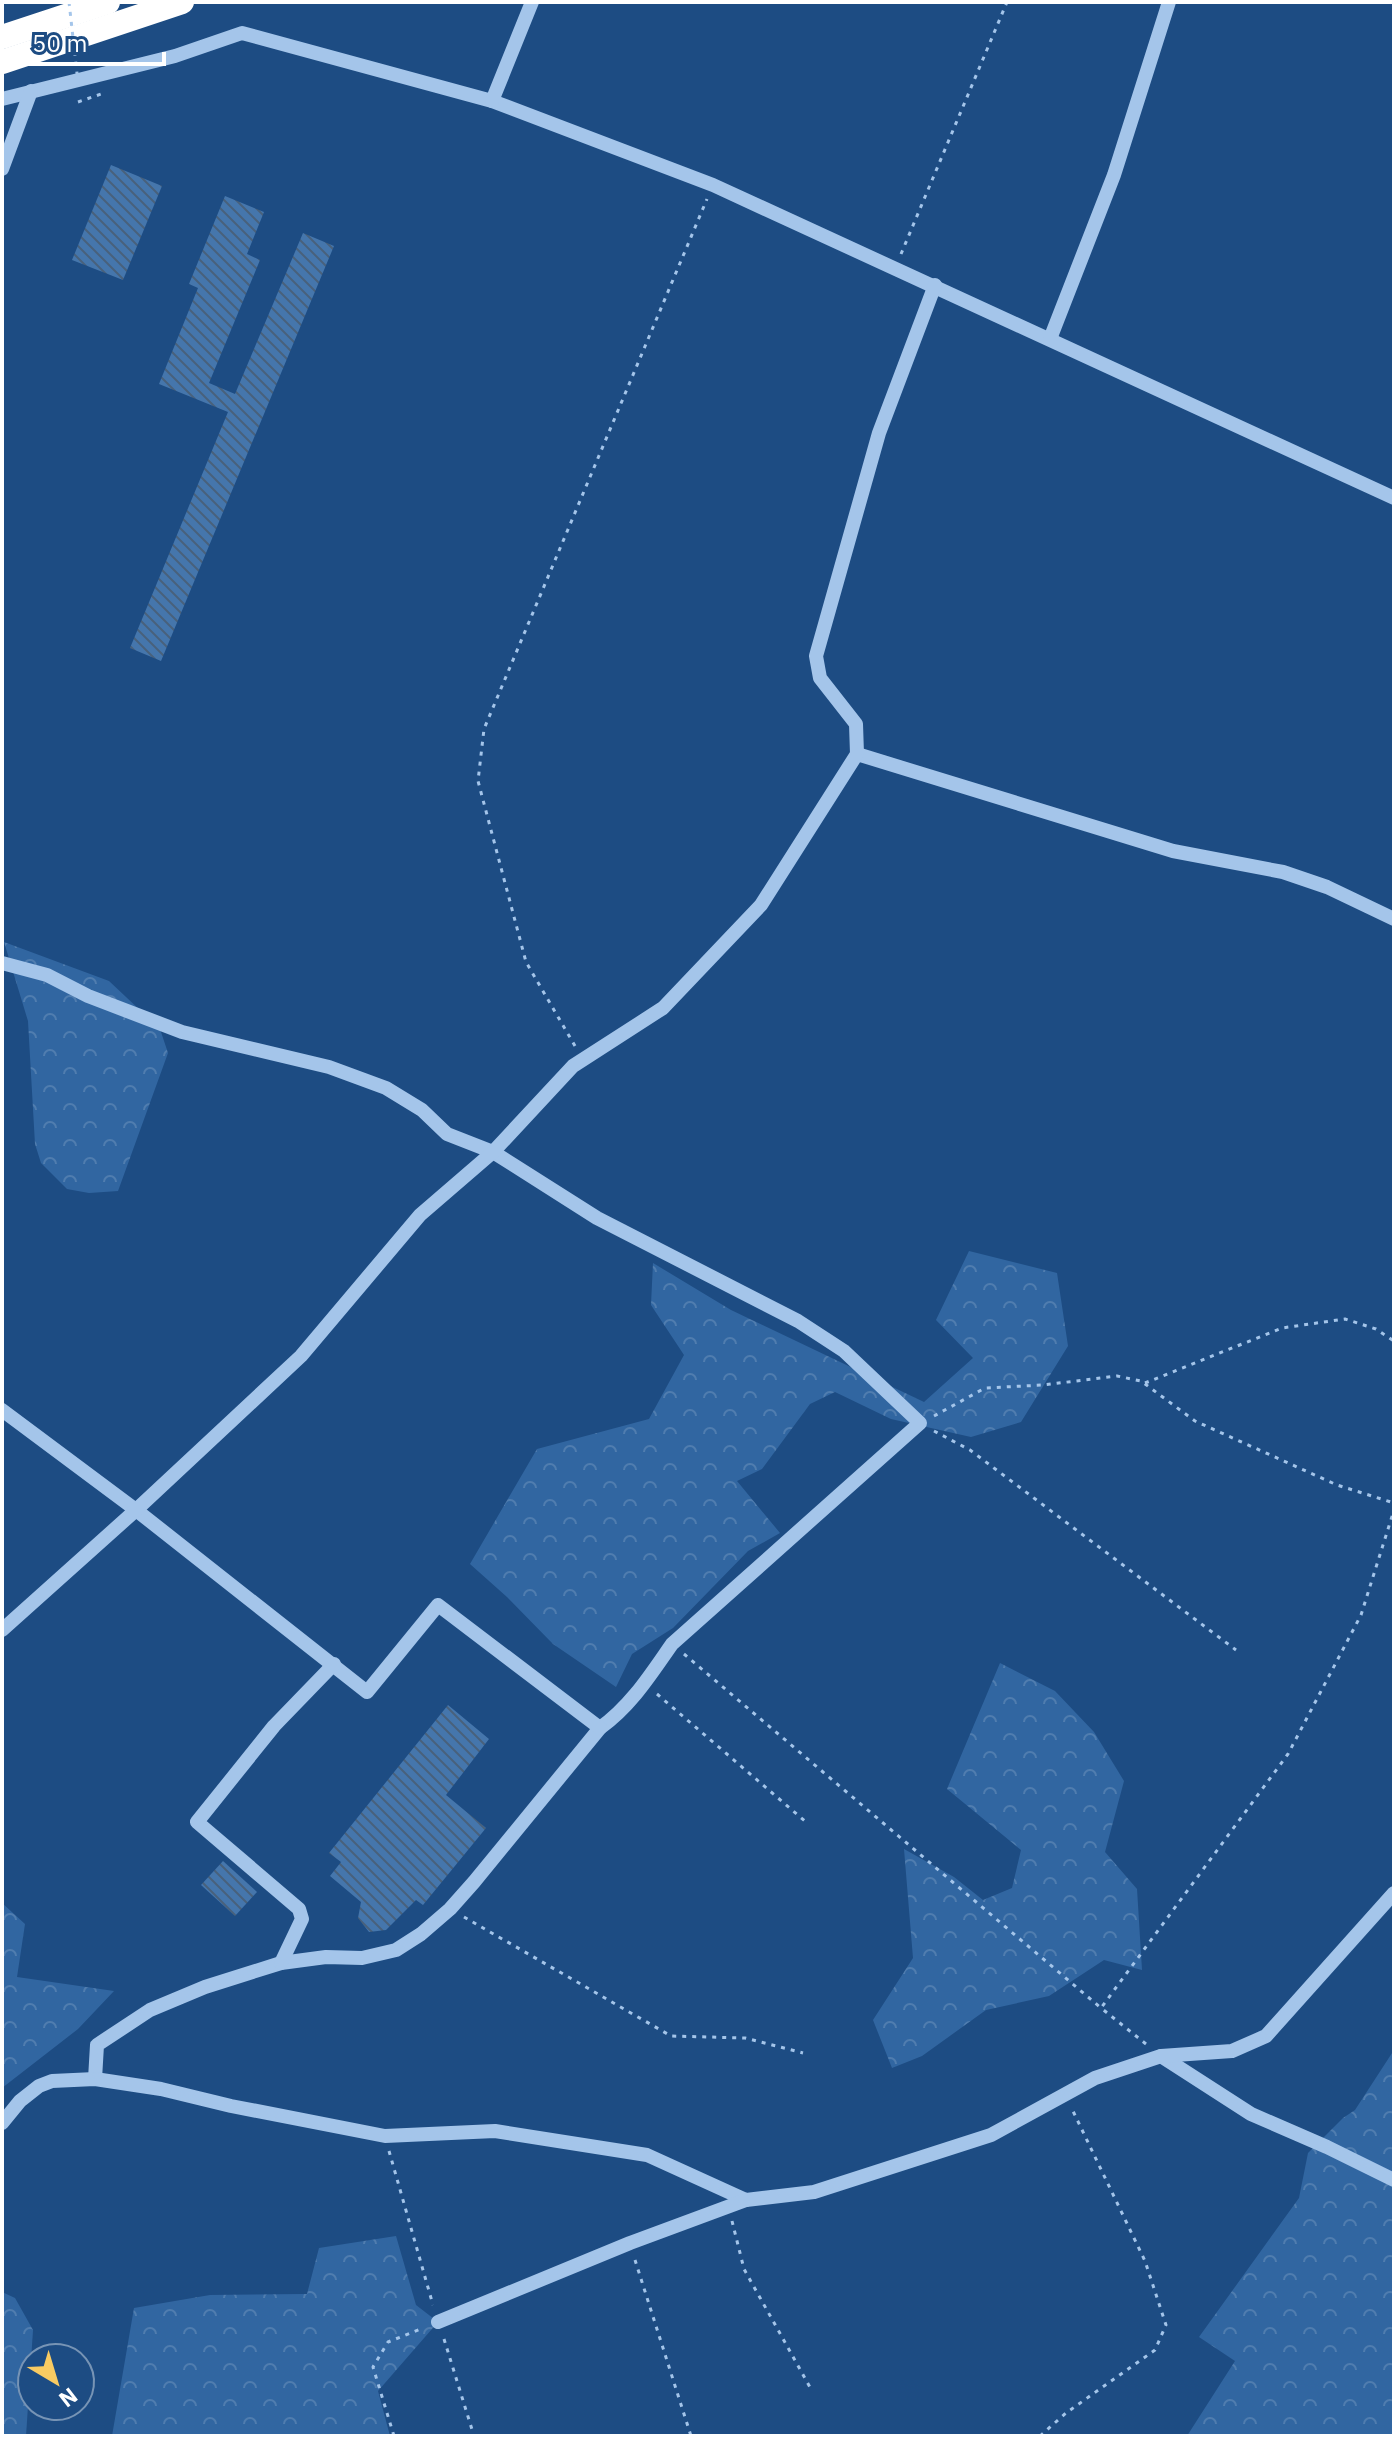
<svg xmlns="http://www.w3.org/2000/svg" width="1396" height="2438" font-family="'IBM Plex Sans',sans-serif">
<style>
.forest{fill:url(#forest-crowns)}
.building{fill:url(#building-back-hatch)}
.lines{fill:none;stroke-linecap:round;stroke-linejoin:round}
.path{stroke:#a4c5ea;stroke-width:3;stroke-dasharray:4 6;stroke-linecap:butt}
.minor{stroke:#a4c5ea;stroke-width:14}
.highway{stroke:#fff;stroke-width:24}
.path-bridge{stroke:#a4c5ea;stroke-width:3;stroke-dasharray:4 6;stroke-linecap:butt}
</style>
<defs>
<pattern id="forest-crowns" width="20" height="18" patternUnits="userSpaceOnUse" patternTransform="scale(2)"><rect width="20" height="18" fill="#3166a1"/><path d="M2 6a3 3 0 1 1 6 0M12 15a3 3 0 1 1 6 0" fill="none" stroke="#507daf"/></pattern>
<pattern id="building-back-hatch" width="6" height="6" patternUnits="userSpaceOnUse" patternTransform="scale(2)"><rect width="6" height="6" fill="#4576ac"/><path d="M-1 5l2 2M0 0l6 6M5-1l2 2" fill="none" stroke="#48617c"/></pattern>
</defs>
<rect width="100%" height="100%" fill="#1d4c83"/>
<g class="forest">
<polygon points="4,942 109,981 160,1029 168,1053 118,1191 89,1193 67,1189 41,1163 35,1144 28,1021"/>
<polygon points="969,1251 1057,1273 1068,1346 1021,1422 971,1437 891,1419 835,1392 810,1404 762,1469 737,1481 780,1533 748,1551 673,1628 632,1654 616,1687 553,1644 507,1597 470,1564 537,1449 649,1419 684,1355 651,1305 653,1263 731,1310 924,1402 973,1358 936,1320"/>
<polygon points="1000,1663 1055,1691 1094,1732 1124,1781 1105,1852 1137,1889 1142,1970 1104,1960 1049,1996 986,2010 922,2056 892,2068 873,2020 913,1958 904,1849 954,1877 983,1900 1012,1888 1021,1850 947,1789"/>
<polygon points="2,1903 25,1924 17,1977 114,1991 78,2029 2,2088"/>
<polygon points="1394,2050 1394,2436 1187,2436 1235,2361 1199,2337 1299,2198 1308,2153 1343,2118 1355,2110"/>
<polygon points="396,2236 416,2305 438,2322 378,2391 390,2436 112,2436 134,2308 210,2295 307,2294 319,2248"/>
<polygon points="2,2292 15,2298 33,2330 26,2436 2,2436"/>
</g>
<g class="building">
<polygon points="111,165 162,186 123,280 72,260"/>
<polygon points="225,196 264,212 247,254 260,260 209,383 235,394 303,233 334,246 161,661 130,648 228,412 159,384 198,288 189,284"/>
<polygon points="448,1705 489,1739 446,1795 486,1828 423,1905 416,1900 386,1930 369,1932 358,1918 361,1902 330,1876 341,1862 329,1853"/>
<polygon points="223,1861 257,1892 235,1916 201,1885"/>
</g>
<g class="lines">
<g class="path">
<polyline points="78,102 104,93"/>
<polyline points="901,254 1007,2"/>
<polyline points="575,1046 526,962 478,781 484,729 707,199"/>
<polyline points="1145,1383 1282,1328 1345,1319 1376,1329 1394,1341"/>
<polyline points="934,1416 985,1388 1043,1385 1117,1376 1141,1381 1195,1421 1337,1485 1394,1503"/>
<polyline points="934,1431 970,1450 1236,1650"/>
<polyline points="684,1654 1101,2008"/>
<polyline points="657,1694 806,1822"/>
<polyline points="464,1917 671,2036 745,2038 803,2053"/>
<polyline points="1146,2044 1101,2008 1288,1754 1361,1615 1394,1510"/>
<polyline points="389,2151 433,2305"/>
<polyline points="732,2221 744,2269 811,2389"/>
<polyline points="635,2260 691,2436"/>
<polyline points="444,2339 474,2436"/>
<polyline points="394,2436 373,2367 388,2342 423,2328"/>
<polyline points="1040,2436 1066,2413 1155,2350 1166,2325 1145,2261 1072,2109"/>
</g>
<g class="minor">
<polyline points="2,99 175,56 242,33 492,101 713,185 1394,498"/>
<polyline points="492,101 532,2"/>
<polyline points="2,169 31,91"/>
<polyline points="1050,339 1114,175 1169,2"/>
<polyline points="857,754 1173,851 1283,872 1327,887 1394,919"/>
<path d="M2 963 47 975 88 996 182 1032 329 1067 386 1088 422 1110 447 1134 493 1152 597 1218 798 1321 844 1351 920 1423 672 1644C651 1674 631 1706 600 1728L474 1882 450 1909 421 1934 396 1950 362 1958 326 1957 281 1963 205 1987 150 2010 97 2045 95 2079"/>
<polyline points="2,1410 136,1510 367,1692 438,1605 600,1728"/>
<polyline points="2,1630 136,1510 301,1356 420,1215 493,1152 573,1066 663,1008 761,905 857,754 856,724 820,678 816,656 879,433 935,285"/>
<polyline points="281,1963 302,1919 299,1909 197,1822 274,1726 334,1664"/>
<polyline points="1161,2056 1251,2114 1327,2147 1394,2180"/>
<polyline points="2,2123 20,2101 39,2086 52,2081 95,2079 161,2089 231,2106 385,2136 495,2131 647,2155 746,2200 814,2192 991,2135 1095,2078 1161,2056 1232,2051 1266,2036 1394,1893"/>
<polyline points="438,2322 630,2243 746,2200"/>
</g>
<g class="highway">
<polyline points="2,37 108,2"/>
<polyline points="2,62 182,2"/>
</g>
<polyline class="path-bridge" points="69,2 79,91"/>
</g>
<rect width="1396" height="2438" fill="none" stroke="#ffffff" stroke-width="8"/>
<g transform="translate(56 2382) rotate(142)"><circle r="38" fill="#1d4c83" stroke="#7794b5" stroke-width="2"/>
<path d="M0-6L14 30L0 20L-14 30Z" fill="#f9cb62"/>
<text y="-12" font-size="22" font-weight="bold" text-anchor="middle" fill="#ffffff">N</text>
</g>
<path d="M20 52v12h144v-12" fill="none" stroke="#ffffff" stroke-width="4"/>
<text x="32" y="52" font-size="24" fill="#ffffff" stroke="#1d4c83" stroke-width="6" paint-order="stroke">50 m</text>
</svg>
